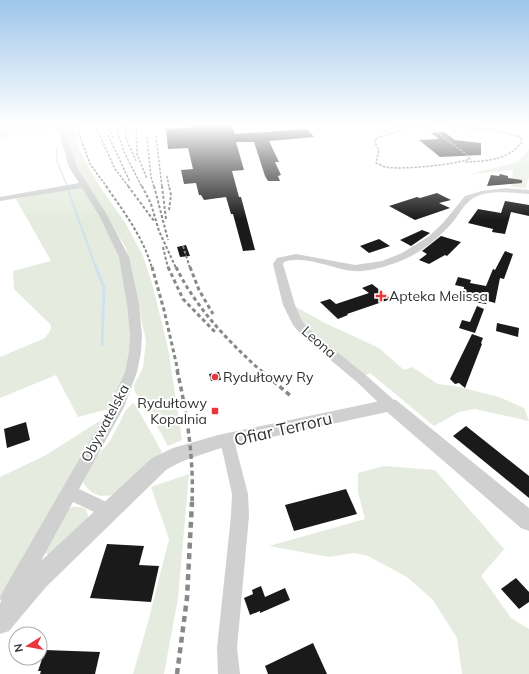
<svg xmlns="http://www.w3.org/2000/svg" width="529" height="674" font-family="Mulish,sans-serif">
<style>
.green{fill:#e5ecdf}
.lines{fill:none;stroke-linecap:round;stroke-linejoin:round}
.stream-far2{stroke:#cee1ef;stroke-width:1.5}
.stream-far1{stroke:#cee1ef;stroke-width:2}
.stream{stroke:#cee1ef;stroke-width:3}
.building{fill:#1a1a1a}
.minor{fill:#d0d0d0;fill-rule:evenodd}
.tertiary{fill:#d0d0d0;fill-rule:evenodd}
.rail-far4{stroke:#888;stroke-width:1.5;stroke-dasharray:2.5 1.5;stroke-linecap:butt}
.rail-far3{stroke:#888;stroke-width:2;stroke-dasharray:3 2;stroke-linecap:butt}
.rail-far2{stroke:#888;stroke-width:3;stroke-dasharray:4 3;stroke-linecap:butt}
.rail-far1{stroke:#888;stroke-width:3.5;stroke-dasharray:5 3.5;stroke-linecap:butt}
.rail{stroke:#888;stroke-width:4.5;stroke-dasharray:6 4.5;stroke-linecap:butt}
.poi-dot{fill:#e9363c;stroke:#fff;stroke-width:1.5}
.labels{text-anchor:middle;stroke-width:4;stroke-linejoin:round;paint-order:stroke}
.poi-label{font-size:14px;fill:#333;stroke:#fff;text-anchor:start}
.street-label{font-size:14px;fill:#333;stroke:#fff}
.near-street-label{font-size:17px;fill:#333;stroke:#fff}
</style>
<rect width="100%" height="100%" fill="#fff"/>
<g class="green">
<polygon points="0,125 61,125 61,126 0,138"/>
<polygon points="63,125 73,125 80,152 98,184 126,224 143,256 152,283 168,348 182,440 168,446 148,410 135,392 134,385 143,368 146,341 126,248 74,163"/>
<polygon points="529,149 529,177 526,188 511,187 513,170 469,174 518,162"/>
<polygon points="84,185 124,257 136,335 117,407 78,417 56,375 0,398 0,357 45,338 51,329 51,325 14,289 13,271 51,261 16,199"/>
<polygon points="294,306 325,323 379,348 404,370 412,367 438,384 455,386 499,397 524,408 529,421 475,409 459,412 434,426 370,373 365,376 312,333 299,320"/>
<polygon points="133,403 136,406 162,452 115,495 101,496 93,493 87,488 83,482 89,465 110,441 126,410"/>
<polygon points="101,420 63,490 64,489 0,601 0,477 46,455"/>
<polygon points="384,466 435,470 504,549 481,576 511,618 529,629 529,674 462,674 457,638 433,600 407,577 368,556 354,553 329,557 269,546 365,519 358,492 358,473"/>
<polygon points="189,474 178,598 164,674 133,674 148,622 169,539 151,487"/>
<polygon points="72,507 80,507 86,509 88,516 87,524 50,555 46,554 43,550 66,511"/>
</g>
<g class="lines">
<polyline class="stream-far2" points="57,148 57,161 67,186"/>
<polyline class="stream-far1" points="68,190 96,268"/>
<polyline class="stream" points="96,267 104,288 102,345"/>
</g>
<g class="building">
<polygon points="195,125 231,125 235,134 307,129 314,137 269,141 279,162 275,162 281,175 278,176 280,181 268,181 265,176 254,142 236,142 244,170 232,171 239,197 241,197 255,250 243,251 233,214 231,214 226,197 204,200 201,195 199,195 196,183 184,184 181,170 193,169 188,148 168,149 166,129 198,127"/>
<polygon points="444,132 455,140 481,143 481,155 440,157 419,140 439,139 431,133"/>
<polygon points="500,174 508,176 508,178 522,180 522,183 487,186 491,175 499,176"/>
<polygon points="437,193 451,200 439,203 450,208 415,220 389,206 417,197 420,198"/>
<polygon points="505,201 529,205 529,216 511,212 505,234 492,232 493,229 468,223 478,209 501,213"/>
<polygon points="422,230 430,233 411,246 400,240"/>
<polygon points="441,236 461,242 447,256 445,255 429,264 419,260 427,254 422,251"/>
<polygon points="379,239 390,246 369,253 360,246"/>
<polygon points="186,245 190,256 180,257 177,247"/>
<polygon points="505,251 513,254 504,279 500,278 495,303 488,301 486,304 463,300 464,287 455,285 458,277 471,280 470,283 486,286 493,269 495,270"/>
<polygon points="372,284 391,299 347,314 348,315 338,319 320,302 330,299 336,304 369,293 362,288"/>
<polygon points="477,306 484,309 475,333 459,328 462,320 470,322"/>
<polygon points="497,323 519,328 518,337 496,331"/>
<polygon points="472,334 483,338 481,343 482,344 465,388 459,383 455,384 450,379"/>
<polygon points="219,372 221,380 211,381 209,374"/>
<polygon points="26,422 30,440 7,448 4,429"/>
<polygon points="466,426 529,476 529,498 453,436"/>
<polygon points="346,489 357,514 294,531 285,505"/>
<polygon points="107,544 144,546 139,565 159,566 151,602 90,598"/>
<polygon points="516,578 529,592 529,602 519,609 501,589"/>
<polygon points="261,586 265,597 285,588 290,600 260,613 260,611 250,615 244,598 253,594 252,590"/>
<polygon points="313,643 327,674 268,674 265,666"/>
<polygon points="45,650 100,652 95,674 40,674 41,671 38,671"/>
</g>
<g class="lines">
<g class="minor">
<polygon points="57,125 63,125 77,167 107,215 129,257 139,304 142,335 141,352 137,372 124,407 79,489 115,506 117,511 115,516 109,519 73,502 17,605 10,608 3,605 0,598 3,591 110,406 125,372 129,352 130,335 127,304 119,257 99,215 82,188 0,201 0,197 79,183 69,167"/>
<path d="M506 188 529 190V194C512 193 487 189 472 199 464 204 458 216 452 223 437 240 419 254 398 262 384 267 368 272 353 271 333 269 303 254 284 262L283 264 295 305 302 321 310 330 368 377 395 401 397 405 395 409 390 410 385 409 358 383 302 336 293 325 283 305 273 264 277 258 296 254 355 265 382 261 402 253 428 237 443 223 465 196 482 191Z"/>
<polygon points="227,434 232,436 234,440 248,494 249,516 237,648 240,674 218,674 217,648 231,516 232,494 220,440 222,436"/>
</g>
<path class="tertiary" d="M390 399 396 400 529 508V531L521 528 387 412 218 449C200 455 182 460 166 470L46 587 9 631 0 634V603L30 571 152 458 173 448 218 435Z"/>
<g class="rail-far4">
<polyline points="76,125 90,164 107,187"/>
<polyline points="95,125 115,169 129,187"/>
<polyline points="107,125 114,139"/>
<polyline points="115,125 125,154 142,187"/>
<polyline points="126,125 126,138 136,161"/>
<polyline points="136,125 137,154 147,179"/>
<path d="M419 125 432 129 466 154 470 159C453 165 401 170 385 167 382 166 379 164 376 163L379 150 375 143V139L408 127Z"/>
<path d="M439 125 494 130 521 137 522 142C507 161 486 161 464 162"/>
<polyline points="384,132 397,125"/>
<polyline points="108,135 130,182"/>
<polyline points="156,136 162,187"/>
<polyline points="147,137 151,177 154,187"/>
<polyline points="167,176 169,187"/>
</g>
<g class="rail-far3">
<path d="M106 186C124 212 143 237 152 268"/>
<polyline points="128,186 154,221"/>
<polyline points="142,186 151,204 159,231 176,268"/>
<polyline points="154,186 168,240"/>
<polyline points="162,186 166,219"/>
<polyline points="169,210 171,195 169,186"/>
<polyline points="183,246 190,268"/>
<polyline points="163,247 168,268"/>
</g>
<g class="rail-far2">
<polyline points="152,267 164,310 178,371"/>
<polyline points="168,267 183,299 215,332"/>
<path d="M176 267C196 308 227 340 261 371"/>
<polyline points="190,267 199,290 213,314"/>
</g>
<g class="rail-far1">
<path d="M177 370C187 413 194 459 192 503"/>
<polyline points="260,370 292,397"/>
</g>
<polyline class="rail" points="177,674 187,598 192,502"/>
</g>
<linearGradient id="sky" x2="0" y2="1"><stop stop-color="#9dc6eb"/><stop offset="0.57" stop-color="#fff"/><stop offset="1" stop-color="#fff" stop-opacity="0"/></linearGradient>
<rect width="529" height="219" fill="url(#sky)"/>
<g class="poi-dot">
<path d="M379 290h4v4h4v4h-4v4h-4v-4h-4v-4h4z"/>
<circle cx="215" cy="377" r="4"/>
<rect x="211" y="407" width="8" height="8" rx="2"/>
</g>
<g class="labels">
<g class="poi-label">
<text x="389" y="301">Apteka Melissa</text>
<text x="223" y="382">Rydułtowy Ry</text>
<text x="207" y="408" text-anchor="end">Rydułtowy<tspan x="207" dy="16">Kopalnia</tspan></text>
</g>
<g class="street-label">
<text transform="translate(319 342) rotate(41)" y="5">Leona</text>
<text transform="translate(105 423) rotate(-62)" y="5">Obywatelska</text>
</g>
<g class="near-street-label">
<text transform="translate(283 429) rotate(-13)" y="6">Ofiar Terroru</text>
</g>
</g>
<g transform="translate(28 646) rotate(259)"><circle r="19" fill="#ffffff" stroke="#adadad"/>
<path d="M0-3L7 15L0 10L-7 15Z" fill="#e9363c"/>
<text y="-6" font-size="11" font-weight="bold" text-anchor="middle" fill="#333333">N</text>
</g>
</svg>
